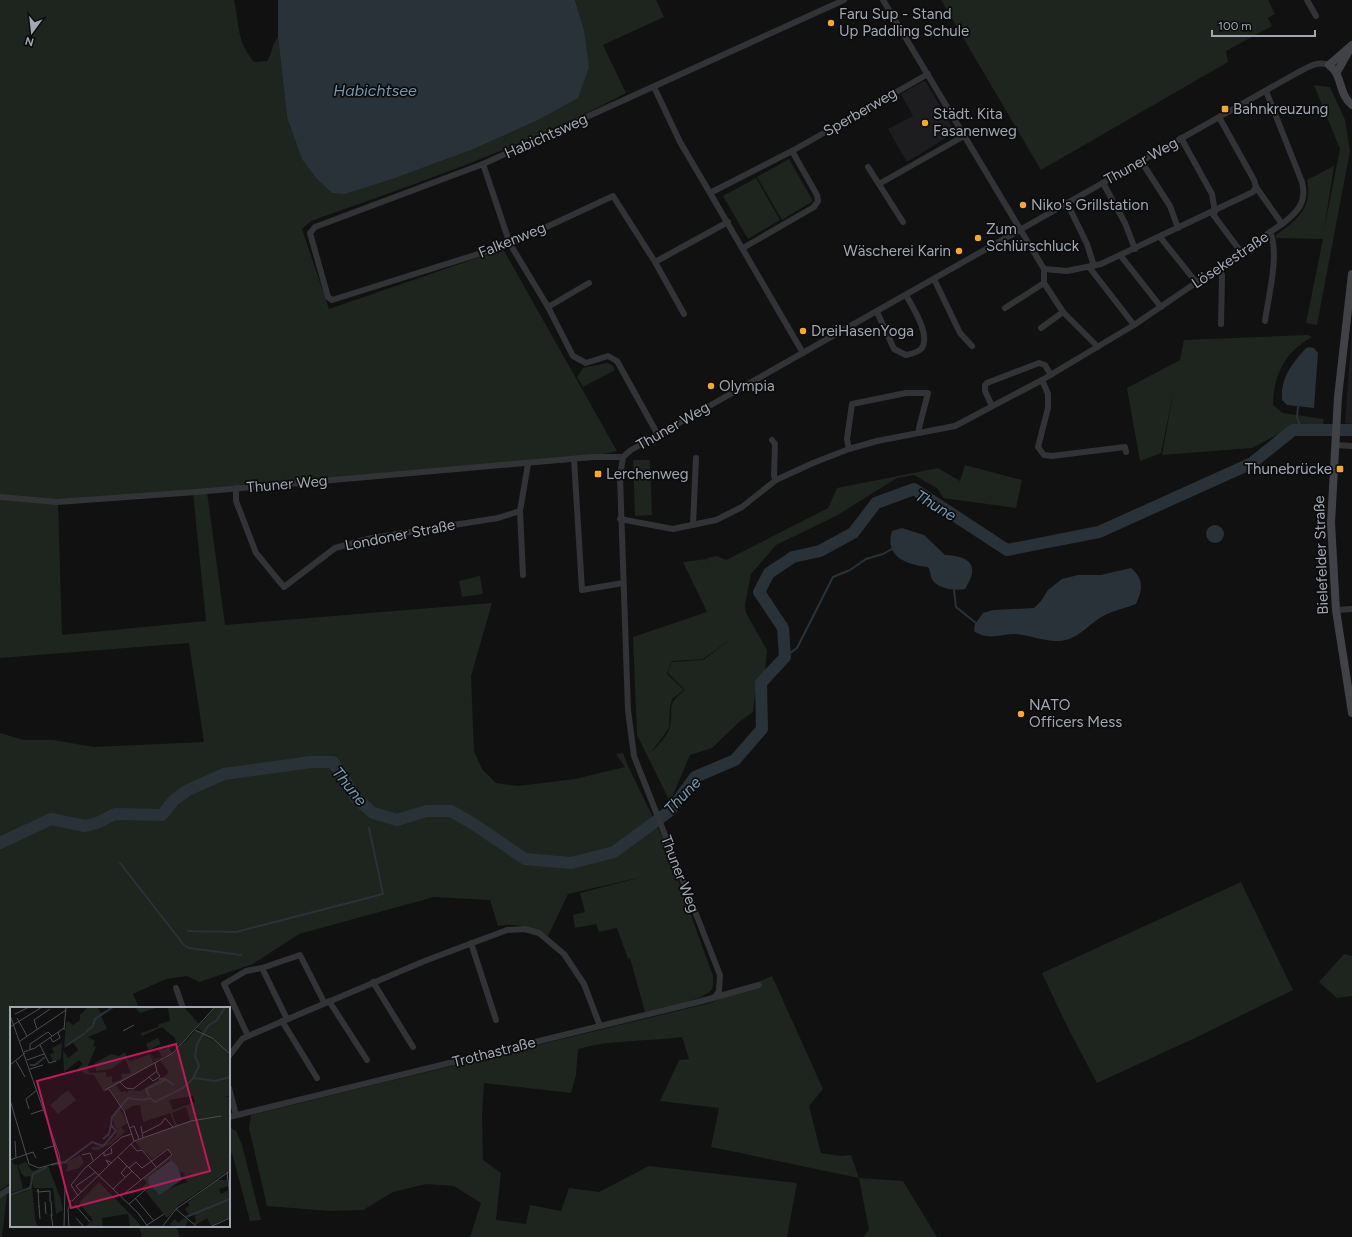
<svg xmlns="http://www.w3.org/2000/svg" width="1352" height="1237" font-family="Figtree,sans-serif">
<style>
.built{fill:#1d1d1f}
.green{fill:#1d251e;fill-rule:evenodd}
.water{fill:#293238}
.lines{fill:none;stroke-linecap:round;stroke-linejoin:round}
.stream{stroke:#293238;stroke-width:2}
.river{stroke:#293238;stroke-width:12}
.minor{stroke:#323337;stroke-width:6}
.secondary{stroke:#404247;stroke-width:8}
.poi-dot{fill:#f8a923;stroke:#0c0c0d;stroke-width:1.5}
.labels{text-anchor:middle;stroke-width:3.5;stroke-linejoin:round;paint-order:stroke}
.poi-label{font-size:15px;fill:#a1a8b4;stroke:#0c0c0d;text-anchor:start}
.street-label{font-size:15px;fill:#a1a8b4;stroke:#0c0c0d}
.water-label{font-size:16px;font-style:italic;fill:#7698b1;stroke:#0c0c0d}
.inset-river{fill:none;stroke:#293238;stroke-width:2}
.inset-road{fill:none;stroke:#4b4d53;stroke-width:1}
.view{fill:#c2185b;fill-opacity:0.15;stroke:#c2185b;stroke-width:2}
.inset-edge{fill:none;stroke:#a1a8b4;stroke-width:2}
</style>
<rect width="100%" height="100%" fill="#111112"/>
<g class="built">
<polygon points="924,81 926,82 954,130 954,133 907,162 888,129 913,116 901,94"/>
<polygon points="1352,328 1352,424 1345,423"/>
</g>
<g class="green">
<path d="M0 0H234C240 27 236 40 254 62L267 61C272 53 272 44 278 37L287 117 398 177 474 149 536 121 584 30 575 0H656L664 17 603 45 626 93C526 146 418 183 311 221L302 229 329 309 503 249 617 451 586 458 207 492 225 625 492 603 471 676 474 751 482 769 496 783 518 786 575 779 625 767 616 754 623 753 628 766 662 836 713 976C713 980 714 985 712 989 707 1000 658 1008 645 1012L630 958 628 959 617 928 599 932 596 924 575 928 573 915 585 912 580 893 646 876 568 894 548 936C531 926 518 923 498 926L490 900 434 897 299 934 253 964 199 982 187 976 166 979 133 994 139 1008H11V1183L0 1190V733L24 740H53L94 747 204 742 189 643 0 658ZM193 493 206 621 62 635 58 502Z"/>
<polygon points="941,0 1268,0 1275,14 1268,18 1272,26 1226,51 1228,62 1041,170"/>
<path d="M1314 85 1330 87 1345 120 1350 151 1317 325 1306 323 1323 239 1276 238V235C1297 220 1313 208 1307 180L1334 166 1324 230 1340 149Z"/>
<polygon points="789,159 813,201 782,220 757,177"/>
<polygon points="756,178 780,220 748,239 723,196"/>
<path d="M1308 335 1312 337C1284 353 1274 374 1273 405L1283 413 1324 419 1323 425 1292 427 1252 448 1162 455 1174 389 1161 453 1140 461 1127 388 1180 360 1184 340Z"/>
<polygon points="607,363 612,365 615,370 583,387 577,377 583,368"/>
<polygon points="633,460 650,460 652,515 635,516"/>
<path d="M965 465 1022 480 1016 508 943 498 938 489 914 475 897 478 836 516 776 545 751 574 745 605 746 613 767 650 765 671 756 685 753 712 739 722 712 748 690 755 670 802 637 735 633 637 707 612 683 562 707 559 711 572 707 558 717 556 726 560 828 508 837 488 938 468 960 481ZM735 636 703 660 672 662 668 673 685 690C665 706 674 706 670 726 669 734 659 744 654 750L645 752 653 750 669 728 670 707 672 699 684 690 667 674 672 661 703 659Z"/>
<polygon points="480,576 483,594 462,597 459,581"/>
<polygon points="1241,882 1293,990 1195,1038 1097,1083 1066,1024 1042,973"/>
<polygon points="1344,954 1352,956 1352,996 1337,998 1319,982"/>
<path d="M772 976 823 1089 809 1106 821 1153 841 1156 851 1155 859 1178 903 1181 937 1237H863L869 1230 859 1178 711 1147 719 1108 660 1101 679 1060 689 1059 682 1037C647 1042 613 1039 578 1049L576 1075 571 1093 484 1083 482 1115 483 1160 501 1173 496 1220 526 1224 530 1205 561 1211 569 1188 599 1192 649 1166 797 1183 787 1237H470L481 1203 454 1186 426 1184 393 1192 363 1210 330 1211 267 1206 249 1128 251 1115 710 1003Z"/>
<polygon points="229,1127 236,1131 242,1145 261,1220 250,1221 232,1153 229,1154"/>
<polygon points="7,1194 2,1237 0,1237 0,1198"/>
<polygon points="139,1226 176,1226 180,1237 142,1237"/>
</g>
<g class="water">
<polygon points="278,0 575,0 584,30 589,67 578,98 536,121 474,149 398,177 345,194 332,193 317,179 302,159 287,117 278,37"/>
<path d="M1309 347 1314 348 1318 353 1314 408 1287 405 1282 400C1280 378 1292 364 1306 348Z"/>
<circle cx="1215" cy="534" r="9"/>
<path d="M902 528 924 535 945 555C971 556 980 566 965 589 955 591 941 589 934 582 930 578 931 571 928 567 906 565 884 556 892 531Z"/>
<path d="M1131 568C1144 579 1143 589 1136 604 1126 608 1116 610 1107 614 1091 621 1079 640 1060 641 1044 642 1030 635 1015 634 1000 634 988 641 974 631L975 624 983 613 993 610 1034 608 1041 601 1048 590 1062 579 1078 575H1101Z"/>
</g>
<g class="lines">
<g class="stream">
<polyline points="1298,407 1297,417 1301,430"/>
<polyline points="954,590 956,607 976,623"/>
<polyline points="785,657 797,648 833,577 850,570 866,559 883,554 892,549"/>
<polyline points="120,863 184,945 189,948 241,955"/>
<polyline points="188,931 236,932 383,894 369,828"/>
</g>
<polyline class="river" points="0,843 51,819 85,826 97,823 115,814 162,815 174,800 188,790 224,774 311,762 333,762 356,798 373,813 397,820 427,811 451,811 472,823 525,859 571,863 614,852 671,810 695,777 735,760 762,729 761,683 785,657 783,628 759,592 769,573 793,557 820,551 853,533 876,503 914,489 1007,550 1099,532 1252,463 1293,430 1352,430"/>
<g class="minor">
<polyline points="883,0 1044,269 1044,283 1063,312 1098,347"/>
<polyline points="1307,0 1316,16"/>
<polyline points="654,87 680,142 710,193"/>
<polyline points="1181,138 1212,194 1215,212"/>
<polyline points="1141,161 1170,206 1178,228"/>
<polyline points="483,164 510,244 548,307 573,356 586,363 608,356 617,361 658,435"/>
<polyline points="868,167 903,222"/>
<polyline points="1103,183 1125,223 1135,249"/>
<polyline points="879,184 964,136"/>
<polyline points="1256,187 1282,224"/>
<polyline points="1067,203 1087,244 1094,266"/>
<polyline points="1212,213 1241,252"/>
<polyline points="728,222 655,262 613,196 510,244 332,300 328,297 310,233 315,227 483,164 844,0"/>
<polyline points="1160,237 1196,282"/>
<polyline points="743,248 814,207 818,201 817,195 792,151"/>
<polyline points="1120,255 1161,307"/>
<polyline points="655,262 684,314"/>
<polyline points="1089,267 1134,325"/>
<polyline points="1219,267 1222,275 1221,324"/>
<polyline points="1044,269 1067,271 1101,264 1253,192 1256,187 1254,180 1219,117"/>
<polyline points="934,279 960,333 972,346"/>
<polyline points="548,307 589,283"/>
<polyline points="1005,308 1044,283"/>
<path d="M877 312 894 349 906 355C911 354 917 353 921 349 932 336 912 306 906 295"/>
<path d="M1265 321C1268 298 1280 253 1270 232"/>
<polyline points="1041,328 1063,312"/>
<polyline points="803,353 710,193 792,151 928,74"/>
<polyline points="1042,380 1048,394 1048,408 1038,447 1044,455 1052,456 1125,447 1126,452"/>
<polyline points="992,406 985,391 985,385 987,383 1039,363 1045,365 1051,375"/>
<polyline points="772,440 775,444 774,476 776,480"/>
<polyline points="1335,445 1352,446"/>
<polyline points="849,449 847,439 852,404 906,393 928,393 919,428 919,433"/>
<polyline points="574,459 582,590 623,583"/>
<polyline points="236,488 236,501 256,553 284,587 335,548 372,538 498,518 520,511"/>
<polyline points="0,497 57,502 196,492 593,457 623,457"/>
<path d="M620 519 673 529 716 520 742 507 776 480 813 463 849 449 877 441 955 426 1042 380 1134 325 1282 224C1298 212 1307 202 1302 182L1266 91"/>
<polyline points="693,525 696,458"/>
<polyline points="523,575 520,511 528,464"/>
<polyline points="1336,610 1352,609"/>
<polyline points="471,943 496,1020"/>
<polyline points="262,968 287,1019"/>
<polyline points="373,982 413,1047"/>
<polyline points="176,988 183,1008"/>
<path d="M715 997 719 991 720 975 634 756 628 710 620 477 623 457 631 450 718 401 1295 74C1306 69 1316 60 1329 65"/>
<polyline points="329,1001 367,1060"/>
<polyline points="282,1021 317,1078"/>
<polyline points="248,1036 224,984 246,971 262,968 300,955 324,1002"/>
<polyline points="229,1056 242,1039 248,1036 427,960 507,930 525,929 539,933 564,954 584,984 600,1026"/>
<polyline points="229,1088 236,1115"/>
<polyline points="229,1117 698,1002 759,985"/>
<polyline points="0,1195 11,1188"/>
</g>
<g class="secondary">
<path d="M1352 45 1329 65C1343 75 1338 94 1352 105"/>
<polyline points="1337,72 1351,47"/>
<polyline points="1352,274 1338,397 1331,523 1336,610 1352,713"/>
</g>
</g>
<g class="poi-dot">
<circle cx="831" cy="23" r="4"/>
<rect x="1221" y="105" width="8" height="8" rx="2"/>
<circle cx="925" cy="123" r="4"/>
<circle cx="1023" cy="205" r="4"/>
<circle cx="978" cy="238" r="4"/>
<circle cx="959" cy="251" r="4"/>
<circle cx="803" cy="331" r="4"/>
<circle cx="711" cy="386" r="4"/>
<rect x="1336" y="465" width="8" height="8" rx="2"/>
<rect x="594" y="470" width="8" height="8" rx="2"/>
<circle cx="1021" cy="714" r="4"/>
</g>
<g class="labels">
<g class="poi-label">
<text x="839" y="19">Faru Sup - Stand<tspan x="839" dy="17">Up Paddling Schule</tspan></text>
<text x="1233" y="114">Bahnkreuzung</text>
<text x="933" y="119">Städt. Kita<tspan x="933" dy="17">Fasanenweg</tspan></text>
<text x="1031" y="210">Niko's Grillstation</text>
<text x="986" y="234">Zum<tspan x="986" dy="17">Schlürschluck</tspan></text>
<text x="951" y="256" text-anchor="end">Wäscherei Karin</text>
<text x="811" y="336">DreiHasenYoga</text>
<text x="719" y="391">Olympia</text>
<text x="1332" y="474" text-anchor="end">Thunebrücke</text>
<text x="606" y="479">Lerchenweg</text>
<text x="1029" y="710">NATO<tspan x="1029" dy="17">Officers Mess</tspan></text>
</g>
<g class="street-label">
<text transform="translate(860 112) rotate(-30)" y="5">Sperberweg</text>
<text transform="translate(546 136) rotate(-24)" y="5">Habichtsweg</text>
<text transform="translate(1141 161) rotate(-29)" y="5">Thuner Weg</text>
<text transform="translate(512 240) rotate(-22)" y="5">Falkenweg</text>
<text transform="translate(1230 260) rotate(-34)" y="5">Lösekestraße</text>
<text transform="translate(673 426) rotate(-30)" y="5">Thuner Weg</text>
<text transform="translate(287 484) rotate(-5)" y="5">Thuner Weg</text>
<text transform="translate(400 535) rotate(-11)" y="5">Londoner Straße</text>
<text transform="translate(1321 555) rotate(-92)" y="5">Bielefelder Straße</text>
<text transform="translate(680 874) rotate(69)" y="5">Thuner Weg</text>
<text transform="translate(494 1052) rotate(-14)" y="5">Trothastraße</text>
</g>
<g class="water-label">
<text x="375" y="96">Habichtsee</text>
<text transform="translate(936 505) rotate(31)" y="6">Thune</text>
<text transform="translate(350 786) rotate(51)" y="6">Thune</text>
<text transform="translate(682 795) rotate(-46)" y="6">Thune</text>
</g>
</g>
<g transform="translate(10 1007)">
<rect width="220" height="220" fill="#111112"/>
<path d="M78 0H87L91 6 104 0 91 9 97 22 78 30 85 34 83 39 86 40 77 61 79 66 96 65V70L102 69V76L112 72 111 67 121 66 115 52 101 62 86 64 85 56 101 47 109 49 115 45 118 53 121 54 140 47 144 56 94 85 84 68 75 67 68 61 73 57 69 53 54 65 53 43 58 51 68 43 63 35 54 41 56 16 58 14 63 18 70 13V8ZM129 0H174L189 17 167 41 165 31 152 20 132 29 131 26 148 20 149 17 160 14 158 1H146L130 6 126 2ZM206 0H220V47L187 21ZM186 23 200 30 220 48V89H214L220 90V163L169 198 157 211 132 180 137 176 133 171 163 148 158 141 142 152 131 141 127 143 130 140 124 134 165 119 160 106 133 115 130 98 122 99 115 104 100 82 106 78 111 85 116 84V88L118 83 131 84 156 68 159 65 150 54 163 47ZM183 89 185 95 163 103 159 93ZM176 100 180 114 167 118 162 106ZM159 153 168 160 171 168V165L174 166 177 175 146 186 138 170ZM148 31 151 37 139 43 136 37ZM52 36 51 52 43 55 40 47 44 46 42 41ZM151 40 153 43 159 40 162 46 145 54 140 46 145 52 152 50 147 41ZM58 83 66 93 48 107 40 98ZM109 100 118 116 111 120 115 125 101 137 88 143H82V140L95 139 106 129 107 122 104 118 103 111ZM70 148 74 155 69 161 56 165 58 157H53ZM2 152 4 158 7 157 13 182 0 186V153ZM16 155 22 164 38 159 50 190 53 203 46 207 43 181H24L20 169 15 170 11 166 8 158ZM208 173H217L218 179 209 182 211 187 219 183 220 210 201 219 197 211 186 218 183 216 186 214 185 208H179L175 202 179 199 178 195ZM89 175 127 214 131 220H120L118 207 92 211 93 220H75L83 213 69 196ZM22 177 25 213 28 220H0V189L17 184ZM174 211 178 213 175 220 159 218 165 212 168 216Z" fill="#1d251e" fill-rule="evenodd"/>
<path d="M161 153 168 160 172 173 149 188 139 177 138 170Z" fill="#293238"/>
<path class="inset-river" d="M76 25 83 19 85 12 103 0M56 39 75 26M20 58H25L35 50M149 72H155L164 78M182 73 189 59 185 49 187 37 198 19 207 13 215 0M139 89 136 82 155 73M93 132 99 127 101 118M41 158 55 155 82 135 93 139 96 136 106 124 101 118 102 110 118 91 132 93 140 91 145 95 173 81 184 71 205 74 220 70M0 188 20 181 23 167 37 160M176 210 220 192"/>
<path class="inset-road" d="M5 7 19 0M0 8 49 147 55 182 54 220M7 11 17 29M0 20 32 0M27 22 24 13 40 2M54 23 56 0M185 23 202 31 220 47M113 24 124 18M40 30 43 35 50 31 48 25M10 34 56 3M30 38 39 56 46 54M20 43V37L38 25 42 29M14 45 25 41 54 21M17 53 34 47M6 54 15 70M0 58 15 46M20 62 33 58M139 70 143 74 148 71 150 69 146 64M110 75 116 81 123 82 147 64 145 56M99 82 114 104 124 134M95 83 163 46 205 0M0 93 19 157 29 161 50 155M19 102 16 92 27 83M21 107 33 103M0 119V132M131 119 133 131M120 121 124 119 129 132M133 126 151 117 155 111 163 120M5 134 6 151M124 134 181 114 211 109M121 137 127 144 132 143 146 160M34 142 46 138M94 145V149L102 146 101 141M72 148 80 146 83 153M0 153 23 145 26 151M78 158 128 206 138 220M99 158 96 153 102 156M122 164 131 173M217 165 220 190M115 170 111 166 117 159M103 182 122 164 108 150M27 185 28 182 29 200M28 185 40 184V194M71 185 66 179 86 165M68 189 61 178 74 162 112 130 122 127M111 189 162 148 158 142 132 161 126 155 119 161M125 191 144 214M41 194 42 209M62 194 124 134M35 195 36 207M119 197 135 183M65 198 80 215M29 199 30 212M166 202 187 220M41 207 43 220M66 211 74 220M137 218 154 207M59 220 58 203 61 193M152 220 166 202 220 164M200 220 220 211"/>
<path class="view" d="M166 37 200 164 61 201 27 74Z"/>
<rect width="220" height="220" class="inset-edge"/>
</g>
<g transform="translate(32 32) rotate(195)" stroke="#0c0c0d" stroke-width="3" paint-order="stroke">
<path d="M0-3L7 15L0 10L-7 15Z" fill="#a1a8b4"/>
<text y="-6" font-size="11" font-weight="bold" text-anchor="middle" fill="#a1a8b4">N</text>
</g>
<path d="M1212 30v6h103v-6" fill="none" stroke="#a1a8b4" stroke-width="2"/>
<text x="1218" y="30" font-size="12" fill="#a1a8b4" stroke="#0c0c0d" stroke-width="3" paint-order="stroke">100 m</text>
</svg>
